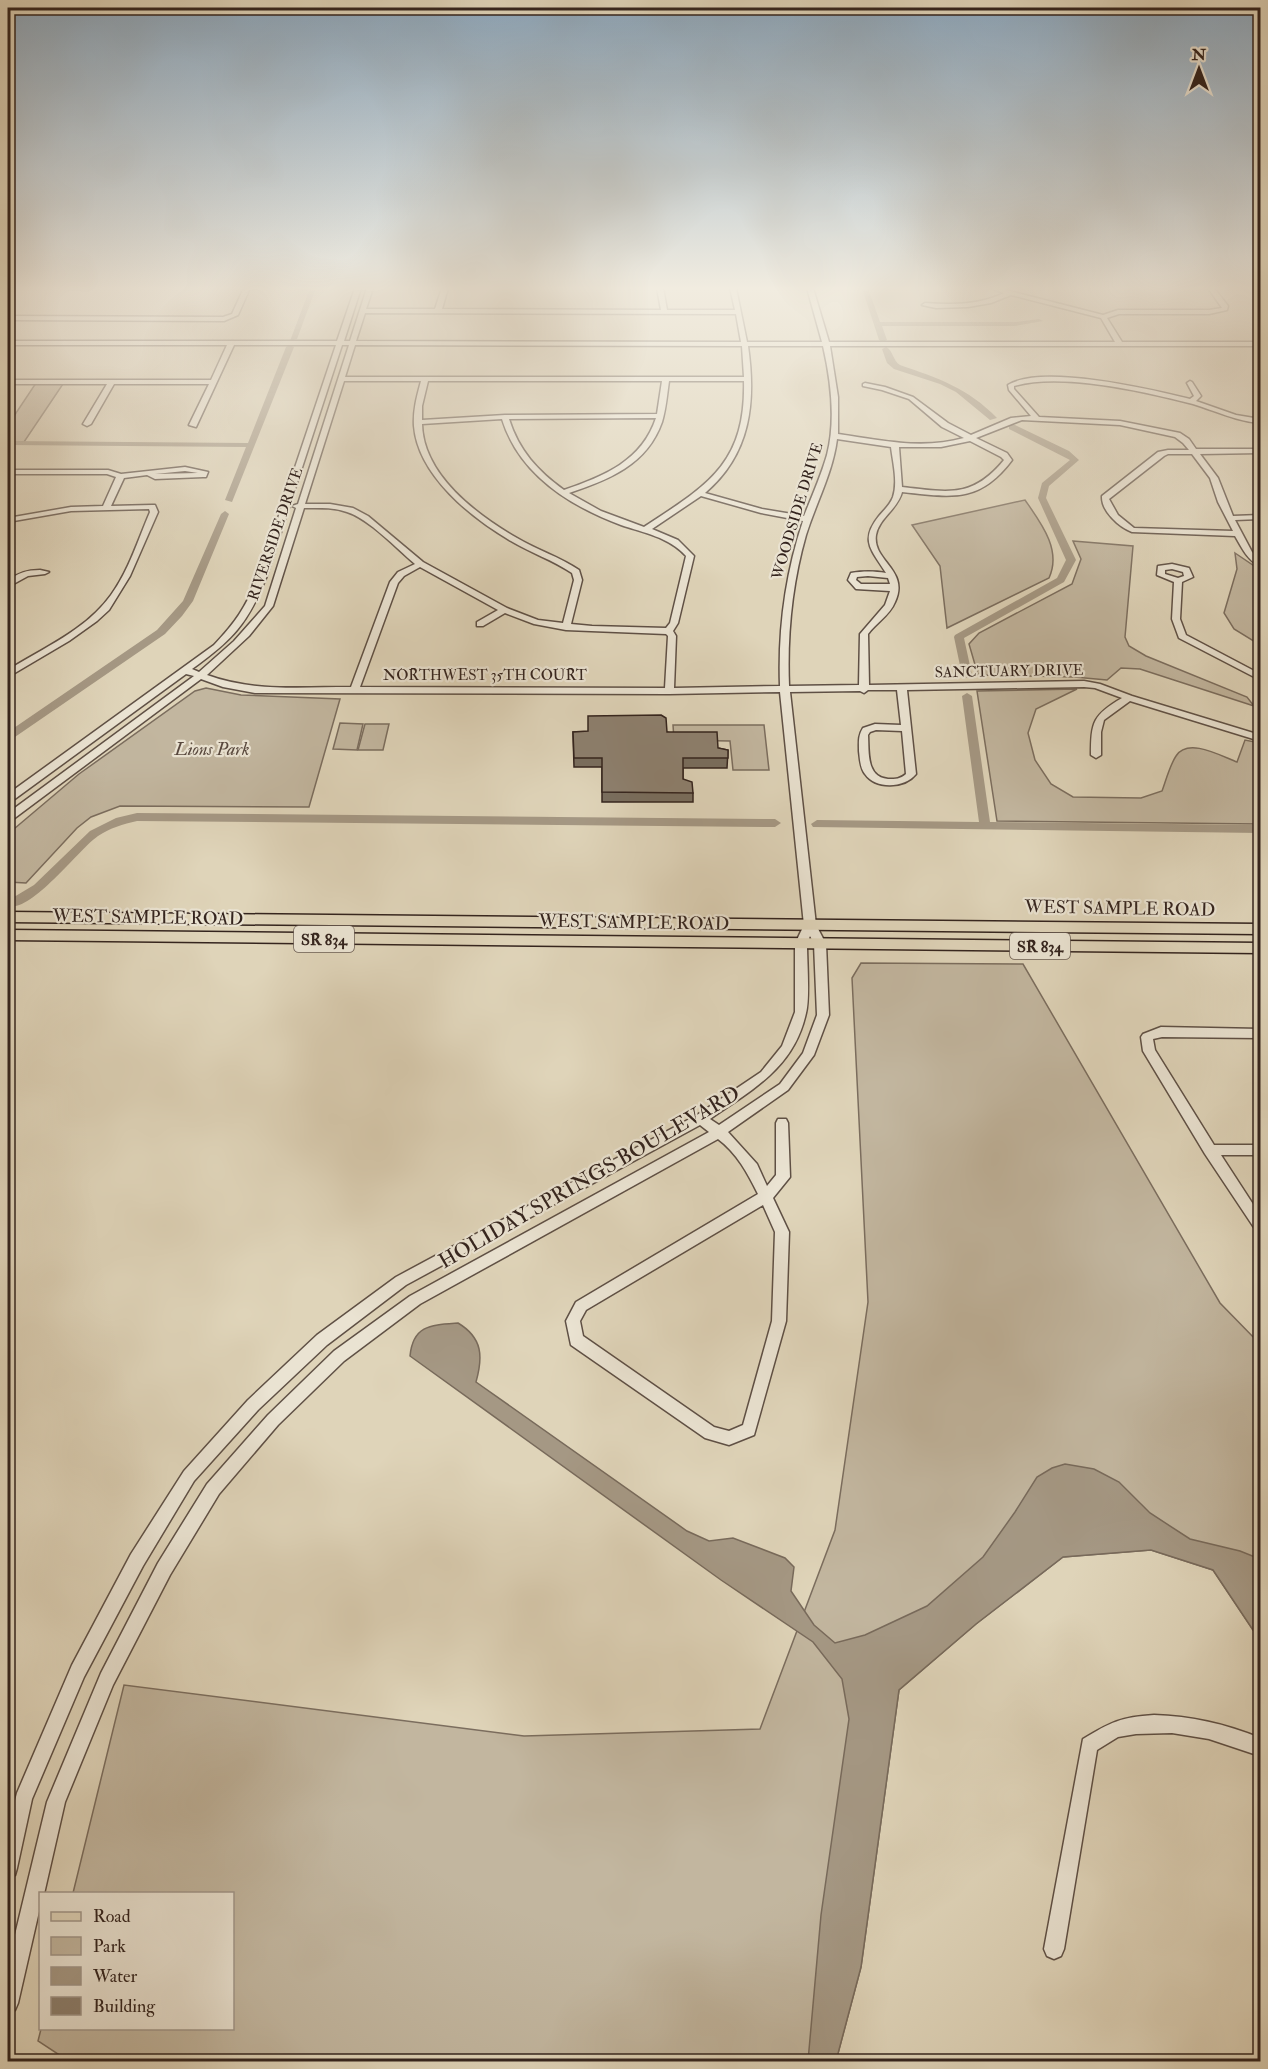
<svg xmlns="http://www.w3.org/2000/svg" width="1268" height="2069" font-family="'IM FELL Double Pica',serif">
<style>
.green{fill:#c2b69f;stroke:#7b6d5e;stroke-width:1.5}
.water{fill:#a59884;stroke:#786a5b;stroke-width:1.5}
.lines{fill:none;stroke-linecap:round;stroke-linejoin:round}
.canal{fill:#a59884;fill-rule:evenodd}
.minor-casing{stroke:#5f5045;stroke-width:3}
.major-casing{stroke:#34241e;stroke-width:3}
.minor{fill:#eae3d2;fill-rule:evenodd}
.major{fill:#dfd4b9;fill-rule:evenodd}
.wall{fill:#796e5f;stroke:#34241e;stroke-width:1.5}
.building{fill:#8d806f;stroke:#34241e;stroke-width:1.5}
.labels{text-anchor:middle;stroke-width:4.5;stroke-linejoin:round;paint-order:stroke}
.far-street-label{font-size:15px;fill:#34241e;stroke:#eae3d2}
.shield{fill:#eae3d2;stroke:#6b5d54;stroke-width:1.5}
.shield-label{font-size:16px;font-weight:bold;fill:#34241e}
.park-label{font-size:18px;font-style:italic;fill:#58483e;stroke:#eae3d2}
.street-label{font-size:18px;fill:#34241e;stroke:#eae3d2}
.near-street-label{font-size:21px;fill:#34241e;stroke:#eae3d2}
</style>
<rect width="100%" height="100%" fill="#dfd4b9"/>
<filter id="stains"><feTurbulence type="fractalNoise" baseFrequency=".00333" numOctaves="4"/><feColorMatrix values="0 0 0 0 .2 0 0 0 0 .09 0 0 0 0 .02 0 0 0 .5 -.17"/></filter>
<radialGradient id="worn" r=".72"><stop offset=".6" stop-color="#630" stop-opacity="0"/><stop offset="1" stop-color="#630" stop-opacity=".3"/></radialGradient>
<g class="green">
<polygon points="36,383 63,384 24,442 8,442 8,425"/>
<path d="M1025 500C1041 523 1062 550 1049 578L947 628 940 566 912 525Z"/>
<polygon points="1073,541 1133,546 1125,637 1129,646 1146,656 1247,697 1254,706 1140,669 1121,668 1107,680 1074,677 978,675 969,644 979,633 1072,584 1081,559"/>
<polygon points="1235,553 1260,570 1260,645 1234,629 1224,613 1237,569"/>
<polygon points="206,688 241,695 340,699 309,807 120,806 91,817 77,828 26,883 8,882 8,834 79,774 195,691"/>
<path d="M1077 689 1036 709 1028 733 1035 760 1051 784 1073 797 1141 798 1162 791C1166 780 1170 765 1176 756 1188 737 1221 756 1237 762L1245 740 1260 743V824L997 821 977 691Z"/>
<polygon points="340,723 363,724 357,750 333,749"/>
<polygon points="365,724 389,724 383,750 358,750"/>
<polygon points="673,725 764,725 769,770 733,770 730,741 674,740"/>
<polygon points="861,963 1023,964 1220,1303 1260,1344 1260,1636 1253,1630 1213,1570 1151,1550 1063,1557 976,1624 899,1690 861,1967 836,2061 70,2062 38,2041 41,2029 232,2028 232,1894 73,1893 124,1685 524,1736 760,1729 835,1530 868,1302 852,978"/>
</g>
<path class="water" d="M458 1323C483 1338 483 1357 476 1382L687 1531 709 1541 733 1538 785 1558 794 1567 791 1591 814 1625 835 1643 865 1635 927 1606 983 1557 1015 1512 1037 1477 1052 1468 1065 1464 1094 1469 1119 1482 1150 1513 1190 1539 1240 1551 1260 1559V1636L1253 1630 1213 1570 1151 1550 1063 1557 976 1624 899 1690 861 1967 836 2061H808L821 1915 849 1719 842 1679 813 1642 721 1580 410 1356C413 1325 431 1325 458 1323Z"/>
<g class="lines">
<g class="canal">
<polygon points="310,288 316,288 297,339 290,341"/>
<polygon points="862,288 868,288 880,322 1015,322 1039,319 1043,321 1015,326 882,326 887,340 883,342 879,340"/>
<polygon points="1252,288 1258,288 1260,296 1258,295"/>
<polygon points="290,345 294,347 232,502 225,500 246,447 8,445 8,441 248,443 286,347"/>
<path d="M886 347C893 350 893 361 900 365 938 378 968 388 997 418L990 420 956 392 940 384 894 369 887 363 882 349Z"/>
<polygon points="1009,425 1015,425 1069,451 1079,460 1049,486 1046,498 1076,560 1064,582 964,638 972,675 967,678 962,675 954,637 955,635 1057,578 1066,560 1038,498 1042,483 1070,460 1009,429"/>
<polygon points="225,511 229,514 193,601 182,616 165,634 12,739 8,740 8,732 157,630 183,601 221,514"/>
<polygon points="967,693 972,696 990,822 1260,825 1260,833 813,827 811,824 817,820 979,822 962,696"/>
<path d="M137 813 775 819 781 823 775 827 137 821C123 824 110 828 98 836 78 850 32 912 9 906V900L34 885 90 831 116 818Z"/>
</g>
<g class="minor-casing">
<g id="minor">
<polygon points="244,288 250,288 238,315 224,321 8,320 8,316 223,317 232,314"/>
<path d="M355 288H361L344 341H350L367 288H373L366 309H435L442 288H448L442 309 661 310 657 288H663L667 310H735L730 288H736L747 342H822L807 288H813L829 342H1115L1101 318 1011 295 991 303 968 307 936 308 922 305 925 303C953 305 979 305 1004 293L990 288H998L1103 315 1118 310H1209L1222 308 1208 288H1214L1228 306 1227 310 1209 314H1119L1107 318 1122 342H1260V346H830L838 397V434C880 440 922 450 964 438L942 427 909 399 882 390 863 386V384L865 383 885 387 913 397 948 423 971 435 1011 418 1031 416 1009 390 1008 385C1042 364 1150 389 1190 399L1194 396 1187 383 1190 381 1192 382 1201 396 1196 401 1236 415 1260 419V423C1236 421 1216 411 1193 404 1146 392 1061 372 1014 386V389L1039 417 1120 421 1180 433 1189 439 1196 449H1260V453L1200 454 1218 478 1233 516 1260 515V519L1235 520 1252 552 1260 560V566C1248 561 1242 548 1235 536L1132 532C1119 527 1101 511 1102 496L1158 452 1168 450H1189L1183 443 1175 437 1120 425 1022 420 976 438 1007 453 1012 460C979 504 951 497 902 492 898 509 879 518 876 535 872 561 910 570 895 602 890 615 876 623 868 634L869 685 1084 681 1100 684 1132 696 1260 735V741L1130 701 1104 720 1101 732V755L1096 758 1091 755C1091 722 1093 715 1122 698L1095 688 1084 687 907 690 916 774C905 788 876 790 865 774 860 768 860 759 859 751 859 742 858 736 863 728L875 724 901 725 897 690H868L864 693 860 691 790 692 816 925 826 944 829 1015 814 1055 788 1090 728 1132 757 1164 767 1186 776 1175V1123L778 1119H786L788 1123 790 1177 773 1198 789 1232 786 1321 754 1435 729 1445 705 1438 571 1345 566 1321 576 1302 758 1194C748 1174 737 1153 718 1139L420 1304 344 1361 278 1425 219 1494 170 1575 113 1685 65 1802 44 1894H40V1907L18 2003 15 2010 8 2013V1964L47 1802 101 1673 158 1563 207 1484 268 1415 334 1351 410 1296 709 1132 700 1125 406 1285 327 1345 258 1410 194 1481 143 1566 84 1677 32 1799 17 1868 15 1875 8 1877V1828L17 1793 72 1665 131 1554 184 1471 248 1400 317 1335 396 1277 697 1115 761 1072 782 1046 795 1012V944L804 925 780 692 669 694 255 693 223 687 201 679 12 820 8 821V813L194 676 186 674 12 801 8 802V794L214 645C236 622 245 608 258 578L336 345H234L196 427 189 425 209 384H114L91 424 87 426 83 424 107 384H8V380H211L227 345H8V341H337ZM365 313 736 314 741 342 356 341ZM342 345H349L298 504 292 506 296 508 265 606 234 641 199 672 192 669C232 640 247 625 266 578ZM355 345 742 346 744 377H345ZM748 346H823C831 381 836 420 827 455 821 476 812 496 804 516L762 509 705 493C751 454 756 402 748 346ZM344 381H421C417 396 413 410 414 426 418 476 472 518 511 541 531 553 553 560 572 573L574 580 563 623 538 620 507 608 423 562 368 516 353 508 330 504H305ZM428 381H662L657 414 505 415 422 420V406ZM669 381H744C746 465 706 486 644 527L601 511 569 493C608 480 647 465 662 422 666 409 667 395 669 381ZM656 418C642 461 604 476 564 490 538 471 519 451 509 419ZM502 419C519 474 570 506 621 525 644 533 669 537 686 556L670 623 666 628 592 626 571 624 582 580 579 570C560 557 537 550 517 538 477 515 423 475 422 424ZM837 439 891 447C893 463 898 482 893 497 890 505 884 510 879 516 859 541 872 550 886 573 874 571 863 571 851 573L848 580 856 589 890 591 885 605 860 634 859 685 789 686C787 635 792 584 806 535 816 503 833 472 837 439ZM970 441 1001 457 1004 460C972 499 948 492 902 487L899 447H941ZM1168 454H1192L1210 478 1218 502 1233 531 1134 528 1118 515 1109 499 1164 456ZM701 496 761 513 803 521C785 575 778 630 780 686L674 688 676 636 673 631 678 623 694 556 678 540 652 529ZM304 508C318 508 333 507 347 512 369 519 396 548 415 564L398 572 390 582 351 687C302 687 253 692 207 675L249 636 273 606ZM420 567 498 610 477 622V626H483L505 613 534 624 566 630 666 634 668 636 665 688 360 687 398 583 404 576ZM868 576 888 578 890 584H861L856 580 857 577ZM876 730 902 731 906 774C900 779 896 779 888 779 866 777 869 752 868 735L870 732ZM810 936 814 944 817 1015 803 1053 780 1084 719 1125 710 1119C753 1089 794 1068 806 1013 810 998 807 962 807 944ZM763 1205 775 1232 772 1321 743 1425 729 1431 714 1427 583 1336 580 1321 586 1310Z"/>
<path d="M185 467 208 472 206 477H203L155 479 147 475 124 478 111 506 152 505H155L158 512 130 576 109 610 97 621 69 641 8 677V670C43 648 86 630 111 595 129 570 138 540 150 512L149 509 71 511 8 522V518L71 507 103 506 116 477 107 474H8V470H108L121 474ZM185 471 198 473 155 474Z"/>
<path d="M1172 564 1189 568 1193 577 1182 582 1180 619 1186 635 1260 674V680L1179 638 1172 619 1174 582 1157 575 1158 566ZM1172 569 1183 572 1184 576 1178 578 1165 574V570Z"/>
<path d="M40 570 49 572 45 574 28 576 8 587V581C17 573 27 570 40 570Z"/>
<polygon points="1161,1027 1260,1029 1260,1038 1162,1037 1153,1039 1155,1050 1214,1145 1260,1145 1260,1155 1221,1155 1260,1215 1260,1231 1255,1229 1205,1154 1143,1051 1141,1037 1143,1034"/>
<path d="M1154 1715C1191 1716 1226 1724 1260 1738V1756L1209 1739 1172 1733 1136 1734 1118 1737 1097 1750 1064 1949 1061 1956 1054 1959 1047 1956 1044 1949 1083 1739C1111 1722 1121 1717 1154 1715Z"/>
</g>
</g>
<g class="major-casing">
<g id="major">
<polygon points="8,912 1260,924 1260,934 8,922"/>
<polygon points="8,930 1260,943 1260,953 8,940"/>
</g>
</g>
<use href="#minor" class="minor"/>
<use href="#major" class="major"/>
</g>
<polygon class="wall" points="573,732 667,732 718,748 728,750 727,768 683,768 683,779 693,793 693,802 602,802 602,767 574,767"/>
<polygon class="building" points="661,715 666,718 667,732 717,732 718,748 728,750 728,758 683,758 683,779 692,782 693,793 602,792 602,758 574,758 573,732 588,731 588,716"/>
<linearGradient id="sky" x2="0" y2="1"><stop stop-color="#8da9c0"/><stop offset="0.5" stop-color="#f1ece0"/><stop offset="1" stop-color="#f1ece0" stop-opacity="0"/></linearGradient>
<rect width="1268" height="577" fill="url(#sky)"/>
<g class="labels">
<g class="far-street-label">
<text transform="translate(797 511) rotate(-73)" y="5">WOODSIDE DRIVE</text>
<text transform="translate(275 534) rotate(-71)" y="5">RIVERSIDE DRIVE</text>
<text transform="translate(1009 671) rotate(-1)" y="5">SANCTUARY DRIVE</text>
<text x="485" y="680">NORTHWEST 35TH COURT</text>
</g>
<g class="shield">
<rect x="294" y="926" width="60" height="26" rx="4.5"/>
<rect x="1010" y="933" width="60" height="26" rx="4.5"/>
</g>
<g class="shield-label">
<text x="324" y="945">SR 834</text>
<text x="1040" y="952">SR 834</text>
</g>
<g class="park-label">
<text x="212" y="755">Lions Park</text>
</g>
<g class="street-label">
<text transform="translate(1120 908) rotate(1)" y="6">WEST SAMPLE ROAD</text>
<text transform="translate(148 917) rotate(1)" y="6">WEST SAMPLE ROAD</text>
<text transform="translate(634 922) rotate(1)" y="6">WEST SAMPLE ROAD</text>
</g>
<g class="near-street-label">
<text transform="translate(589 1177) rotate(-30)" y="7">HOLIDAY SPRINGS BOULEVARD</text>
</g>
</g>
<rect width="1268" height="2069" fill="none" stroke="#dfd4b9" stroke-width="30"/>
<rect x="9" y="9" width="1250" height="2051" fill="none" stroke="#34241e" stroke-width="3"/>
<rect x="15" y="15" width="1238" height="2039" fill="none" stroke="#34241e" stroke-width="1.5"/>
<rect x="39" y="1892" width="195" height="138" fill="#eae3d2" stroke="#a1978a" stroke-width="1.5"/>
<rect x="51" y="1912" width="30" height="9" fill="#dfd4b9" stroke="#a1978a" stroke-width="1.5"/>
<text x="93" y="1922" font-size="18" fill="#34241e">Road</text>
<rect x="51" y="1937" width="30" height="18" fill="#c2b69f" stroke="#a1978a" stroke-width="1.5"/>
<text x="93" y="1952" font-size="18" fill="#34241e">Park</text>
<rect x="51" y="1967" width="30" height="18" fill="#a59884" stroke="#a1978a" stroke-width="1.5"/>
<text x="93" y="1982" font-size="18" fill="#34241e">Water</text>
<rect x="51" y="1997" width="30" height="18" fill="#8d806f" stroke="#a1978a" stroke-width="1.5"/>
<text x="93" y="2012" font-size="18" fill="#34241e">Building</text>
<g transform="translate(1199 69)" stroke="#eae3d2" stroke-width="4.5" paint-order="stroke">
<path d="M0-4.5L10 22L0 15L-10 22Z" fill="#34241e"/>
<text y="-9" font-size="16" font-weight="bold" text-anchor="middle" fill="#34241e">N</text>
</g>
<rect width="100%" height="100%" filter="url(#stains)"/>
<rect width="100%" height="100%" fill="url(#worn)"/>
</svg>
